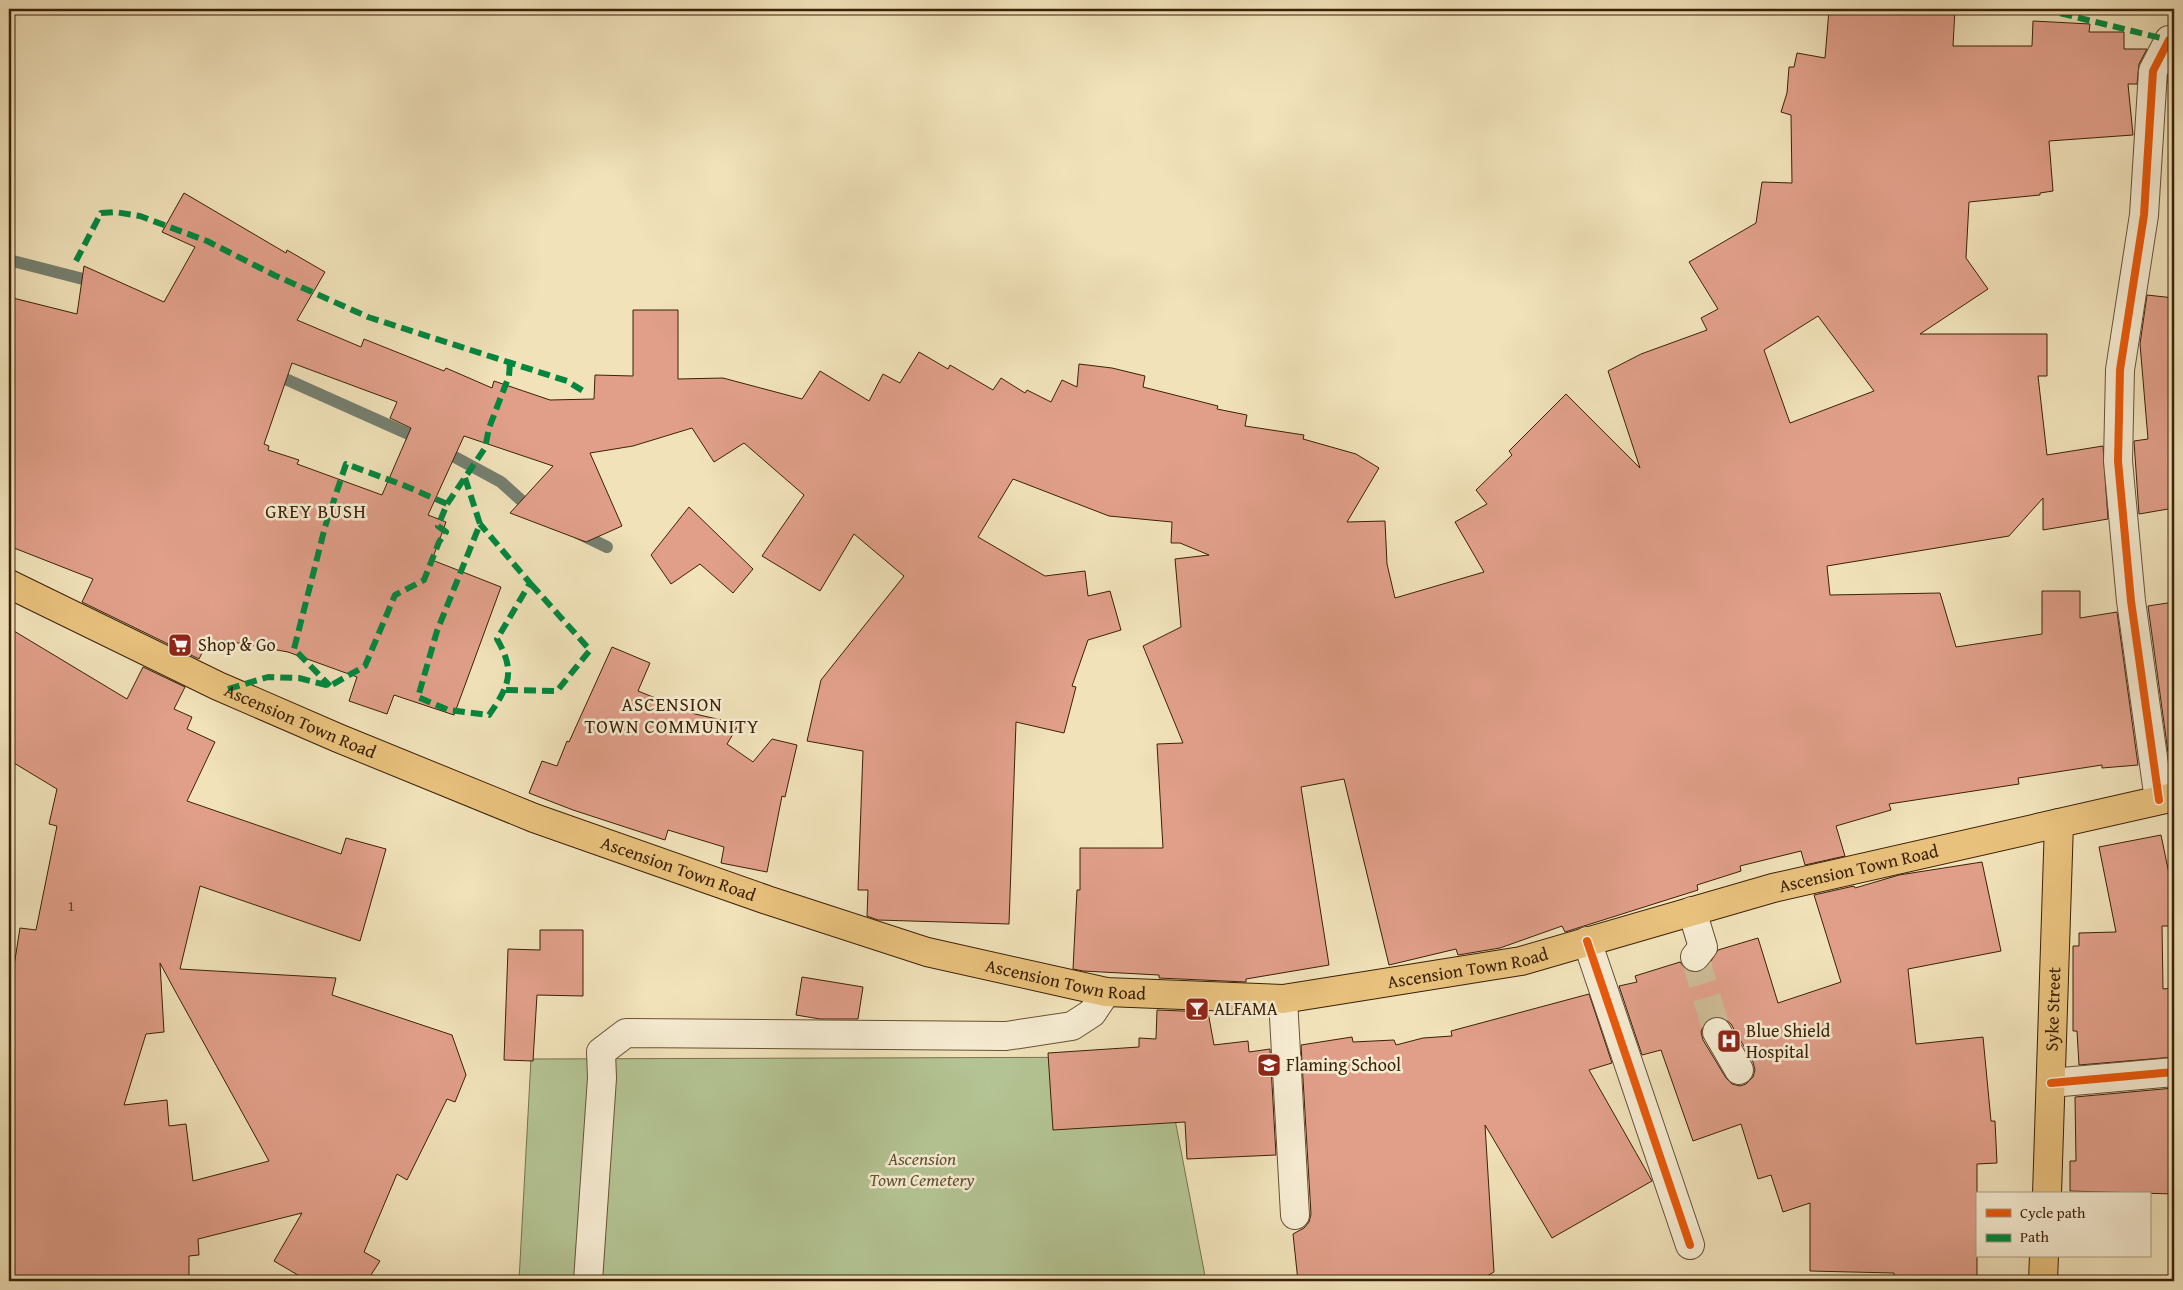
<svg xmlns="http://www.w3.org/2000/svg" width="2183" height="1290" font-family="'Gentium Book Plus',serif">
<style>
.green{fill:#b4c494;stroke:#78724e}
.lines{fill:none;stroke-linecap:round;stroke-linejoin:round}
.stream{stroke:#757f70;stroke-width:12}
.building{fill:#e19f8a;stroke:#3b2107;fill-rule:evenodd}
.minor-tunnel{stroke:#cdbb96;stroke-width:28;stroke-dasharray:28 14;stroke-linecap:butt}
.minor-casing{stroke:#685134;stroke-width:30}
.major-casing{stroke:#3b2107;stroke-width:30}
.minor{stroke:#f6ecd2;stroke-width:28}
.major{stroke:#e8c17d;stroke-width:28}
.quiet{stroke:#00873e;stroke-width:6;stroke-dasharray:12 6;stroke-linecap:butt}
.cycleway-casing{stroke:#f6ecd2;stroke-width:11}
.cycleway{stroke:#e8590c;stroke-width:8}
.labels{text-anchor:middle;stroke-width:5;stroke-linejoin:round;paint-order:stroke}
.number-label{font-size:15px;fill:#644028}
.poi-label{font-size:18px;fill:#3b2107;stroke:#f6ecd2;text-anchor:start}
.street-label{font-size:18px;fill:#3b2107;stroke:#f6ecd2}
.park-label{font-size:18px;font-style:italic;fill:#5f5231;stroke:#f6ecd2}
.neighbourhood-label{font-size:19px;letter-spacing:1px;fill:#3b2107;stroke:#f6ecd2}
</style>
<rect width="100%" height="100%" fill="#f1e2ba"/>
<filter id="stains"><feTurbulence type="fractalNoise" baseFrequency=".004" numOctaves="4"/><feColorMatrix values="0 0 0 0 .2 0 0 0 0 .09 0 0 0 0 .02 0 0 0 .5 -.17"/></filter>
<radialGradient id="worn" r=".72"><stop offset=".6" stop-color="#630" stop-opacity="0"/><stop offset="1" stop-color="#630" stop-opacity=".3"/></radialGradient>
<polygon class="green" points="1163,1057 1206,1281 519,1281 531,1059"/>
<g class="lines">
<g class="stream">
<polyline points="9,260 87,280 97,286"/>
<polyline points="272,373 422,440"/>
<polyline points="440,449 501,482 533,511"/>
<polyline points="578,533 607,547"/>
</g>
</g>
<g class="building">
<path d="M1856 9H1955L1953 46H2032L2033 21 2090 24 2089 32H2124V49H2147L2139 64 2137 84H2128L2133 135 2049 141 2053 191 2040 193V195L1969 202 1966 258 1988 289 1920 334H2047V376H2038L2047 455 2103 446 2108 519 2043 530V498L2009 536 1827 566 1830 595 1940 593 1956 647 2042 634V591H2080V618L2117 612 2138 765 2102 768V765L2018 778 2019 784 1889 804 1891 810 1836 826 1845 856 1805 865 1801 851 1740 866 1741 871 1697 885 1698 890 1565 932 1562 926 1500 948 1458 955 1456 949 1389 965 1344 779 1301 787 1329 965 1246 979V982L1159 978V975L1083 971 1073 969 1077 890H1080V848H1163L1157 744 1183 743 1143 646 1181 627 1175 559 1209 555 1180 543H1171L1172 522 1109 516 1013 479 978 537 1045 576 1085 571 1088 596 1110 591 1121 630 1088 640 1072 686 1076 687 1064 733 1016 722 1009 924 878 920 867 916 868 890H858L863 751 807 741 821 680 904 576 854 534 820 591 762 556 804 495 744 443 714 462 692 428 633 446 590 453 622 526 586 542 510 513 553 466 464 436 428 515 446 522 432 560 501 587 454 715 394 695 387 714 349 701 357 677 288 652 222 640 220 644 209 639 199 659 82 602 93 579 9 546V297L77 314 84 266 164 302 195 247 162 232 184 193 286 253 287 250 325 272 297 320 361 347 364 339 444 371 446 368 492 388 494 381 550 400 594 399 595 375 633 376V310H678V379L723 378 802 399 820 371 869 401 883 374 900 383 919 352 948 369 950 365 993 390 1001 378 1025 393 1027 390 1051 402 1062 380 1077 387 1079 364 1112 368 1145 376 1143 387 1218 406 1217 409 1247 415 1245 426 1304 435 1303 439 1356 454 1379 468 1347 522 1385 521 1387 564 1395 598 1484 572 1455 522 1487 504 1476 490 1512 455 1509 451 1566 394 1640 468 1608 371 1641 354 1707 330 1701 318 1718 309 1689 262 1756 223 1762 182 1792 183 1791 115 1781 112 1787 93 1789 67H1794L1797 53 1825 58 1829 10 1856 11ZM1818 316 1874 391 1790 423 1764 350ZM292 363 397 402 390 418 411 428 382 495 297 464 299 460 268 450 269 446 264 444Z"/>
<polygon points="2174,64 2174,84 2168,84 2168,75"/>
<polygon points="2147,295 2174,298 2174,508 2139,514 2134,441 2148,439 2140,344"/>
<polygon points="689,507 753,569 733,593 700,564 671,584 651,555"/>
<polygon points="2174,602 2174,751 2168,752 2148,606"/>
<path d="M9 628 127 699 143 667 185 687 174 709 192 717 187 729 215 742 187 801 341 854 346 838 386 849 360 941 200 886 180 969 336 978 332 995 452 1035 466 1075 455 1102 447 1099 407 1180 397 1174 364 1252 380 1261 367 1281H308L274 1261 302 1213 198 1239 199 1255 189 1256V1281H9V966H14L20 928 36 930 57 826 49 824 57 789 9 760ZM160 963 174 989 269 1161 193 1181 186 1124 169 1126 167 1100 124 1105 146 1034 164 1032Z"/>
<polygon points="612,647 650,663 638,691 695,714 739,724 727,744 753,762 772,739 797,745 785,797 782,796 767,872 721,863 724,847 668,830 665,840 573,810 529,793 542,761 557,766 567,741 569,742"/>
<polygon points="2161,835 2174,898 2174,926 2162,926 2163,989 2174,988 2174,1057 2079,1065 2077,1031 2073,1031 2073,946 2079,946 2079,933 2116,932 2099,847"/>
<path d="M1982 862 2001 951 1908 969 1916 1044 1983 1037 1991 1121H1995L1997 1163 1977 1164V1281H1894V1273L1810 1271V1203L1783 1212 1771 1175 1758 1179 1741 1124 1693 1141 1661 1050 1642 1055 1619 986 1637 982 1635 976 1680 962 1686 969 1693 972H1700L1707 967 1718 950 1758 938 1778 1003 1841 982 1814 895 1854 886 1855 888 1899 875ZM1717 1016 1725 1019 1731 1024 1753 1062 1755 1070 1753 1077 1746 1084 1740 1086 1732 1084 1726 1078 1703 1040 1701 1032 1704 1024 1710 1018Z"/>
<polygon points="540,930 583,930 583,996 537,995 533,1061 504,1060 508,949 540,950"/>
<polygon points="802,977 863,987 858,1019 820,1019 796,1015"/>
<polygon points="1589,994 1612,1063 1589,1070 1652,1181 1552,1238 1485,1125 1494,1272 1478,1281 1298,1281 1293,1234 1304,1228 1309,1222 1311,1214 1301,1045 1352,1037 1353,1042 1394,1040 1396,1045 1423,1038 1452,1036 1451,1031"/>
<polygon points="1157,1010 1208,1012 1214,1045 1248,1041 1249,1052 1270,1049 1276,1155 1187,1159 1185,1122 1053,1130 1048,1053 1139,1047 1139,1038 1156,1039"/>
<polygon points="2174,1088 2174,1194 2070,1191 2070,1161 2076,1161 2075,1097"/>
</g>
<g class="lines">
<polyline class="minor-tunnel" points="1695,957 1717,1032"/>
<g class="minor-casing">
<g id="minor">
<polyline points="2159,800 2131,601 2118,461 2120,370 2144,215 2153,71 2169,40 2174,40"/>
<polyline points="1692,911 1703,947 1695,957"/>
<polyline points="1587,941 1690,1245"/>
<polyline points="1283,999 1295,1215"/>
<polyline points="1717,1032 1739,1070"/>
<polyline points="2051,1083 2174,1072"/>
<polyline points="588,1281 602,1078 601,1052 626,1033 1006,1036 1072,1026 1092,1013 1106,992"/>
</g>
</g>
<g class="major-casing">
<g id="major">
<path id="s1" d="M9 584 218 686 338 738 534 818 767 900 927 952 1106 992 1283 999 1521 961 1773 888 2174 797"/>
<path id="s2" d="M2047 1194 2059 823"/>
<polyline points="2043,1281 2044,1256"/>
</g>
</g>
<use href="#minor" class="minor"/>
<use href="#major" class="major"/>
<g class="quiet">
<polyline points="2043,9 2169,40"/>
<polyline points="76,261 101,213 115,212 140,216 207,241 274,275 368,317 567,381 585,392"/>
<path d="M465 478 480 524 437 631 418 697 448 710 489 715C509 686 516 672 497 639L530 583 480 524"/>
<polyline points="447,504 485,448 489,428 509,376 510,362"/>
<polyline points="228,689 268,677 299,678 330,686 365,666 395,595 424,580 439,542 446,532 438,526 447,504 403,485 346,464 325,527 294,649 330,686"/>
<polyline points="506,690 557,691 590,650 530,583"/>
</g>
<g class="cycleway-casing">
<g id="cycleway">
<polyline points="2159,800 2131,601 2118,461 2120,370 2144,215 2153,71 2169,40 2174,40"/>
<polyline points="1587,941 1690,1245"/>
<polyline points="2051,1083 2174,1072"/>
</g>
</g>
<use href="#cycleway" class="cycleway"/>
</g>
<defs>
<g id="supermarket-square" transform="scale(1.25)"><rect x="-9" y="-9" width="18" height="18" rx="4" fill="#8f2418" stroke="#f6ecd2"/><path d="M-6-5.5h2.5l.6 2H6L4.5 2H-2.5L-4.4-4H-6ZM-1.5 3.2a1.3 1.3 0 1 0 .1 0ZM3 3.2a1.3 1.3 0 1 0 .1 0Z" fill="#fff"/></g>
<g id="bar-square" transform="scale(1.25)"><rect x="-9" y="-9" width="18" height="18" rx="4" fill="#8f2418" stroke="#f6ecd2"/><path d="M-6-5H6L.8 .8V4.5H3.5V6h-7V4.5H-.8V.8Z" fill="#fff"/></g>
<g id="hospital-square" transform="scale(1.25)"><rect x="-9" y="-9" width="18" height="18" rx="4" fill="#8f2418" stroke="#f6ecd2"/><path d="M-5-5h3v3.5h4V-5h3V5h-3V1.5h-4V5h-3Z" fill="#fff"/></g>
<g id="school-square" transform="scale(1.25)"><rect x="-9" y="-9" width="18" height="18" rx="4" fill="#8f2418" stroke="#f6ecd2"/><path d="M0-5L7-2L0 1L-7-2ZM-4 1L0 2.5L4 1V4Q0 6-4 4Z" fill="#fff"/></g>
</defs>
<g fill-rule="evenodd">
<use href="#supermarket-square" x="180" y="645"/>
<use href="#bar-square" x="1197" y="1009"/>
<use href="#hospital-square" x="1729" y="1041"/>
<use href="#school-square" x="1269" y="1065"/>
</g>
<g class="labels">
<g class="number-label">
<text x="71" y="911">1</text>
</g>
<g class="poi-label">
<text x="198" y="651">Shop &amp; Go</text>
<text x="1214" y="1015">ALFAMA</text>
<text x="1746" y="1037">Blue Shield<tspan x="1746" dy="21">Hospital</tspan></text>
<text x="1286" y="1071">Flaming School</text>
</g>
<g class="street-label">
<text dy="6" stroke="none"><textPath href="#s1" startOffset="322">Ascension Town Road</textPath></text>
<text dy="6" stroke="none"><textPath href="#s1" startOffset="1942">Ascension Town Road</textPath></text>
<text dy="6" stroke="none"><textPath href="#s1" startOffset="728">Ascension Town Road</textPath></text>
<text dy="6" stroke="none"><textPath href="#s1" startOffset="1538">Ascension Town Road</textPath></text>
<text dy="6" stroke="none"><textPath href="#s1" startOffset="1132">Ascension Town Road</textPath></text>
<text dy="6" stroke="none"><textPath href="#s2" startOffset="185">Syke Street</textPath></text>
</g>
<g class="park-label">
<text x="922" y="1165">Ascension<tspan x="922" dy="21">Town Cemetery</tspan></text>
</g>
<g class="neighbourhood-label">
<text x="316" y="518">GREY BUSH</text>
<text x="672" y="711">ASCENSION<tspan x="672" dy="22">TOWN COMMUNITY</tspan></text>
</g>
</g>
<rect width="2183" height="1290" fill="none" stroke="#f1e2ba" stroke-width="30"/>
<rect x="10" y="10" width="2163" height="1270" fill="none" stroke="#3b2107" stroke-width="2.5"/>
<rect x="15" y="15" width="2153" height="1260" fill="none" stroke="#3b2107"/>
<rect x="1976" y="1192" width="175" height="65" fill="#f6ecd2" stroke="#ab9b81"/>
<rect x="1986" y="1209" width="25" height="8" fill="#e8590c" stroke="#ab9b81"/>
<text x="2020" y="1218" font-size="15" fill="#3b2107">Cycle path</text>
<rect x="1986" y="1234" width="25" height="8" fill="#00873e" stroke="#ab9b81"/>
<text x="2020" y="1242" font-size="15" fill="#3b2107">Path</text>
<rect width="100%" height="100%" filter="url(#stains)"/>
<rect width="100%" height="100%" fill="url(#worn)"/>
</svg>
